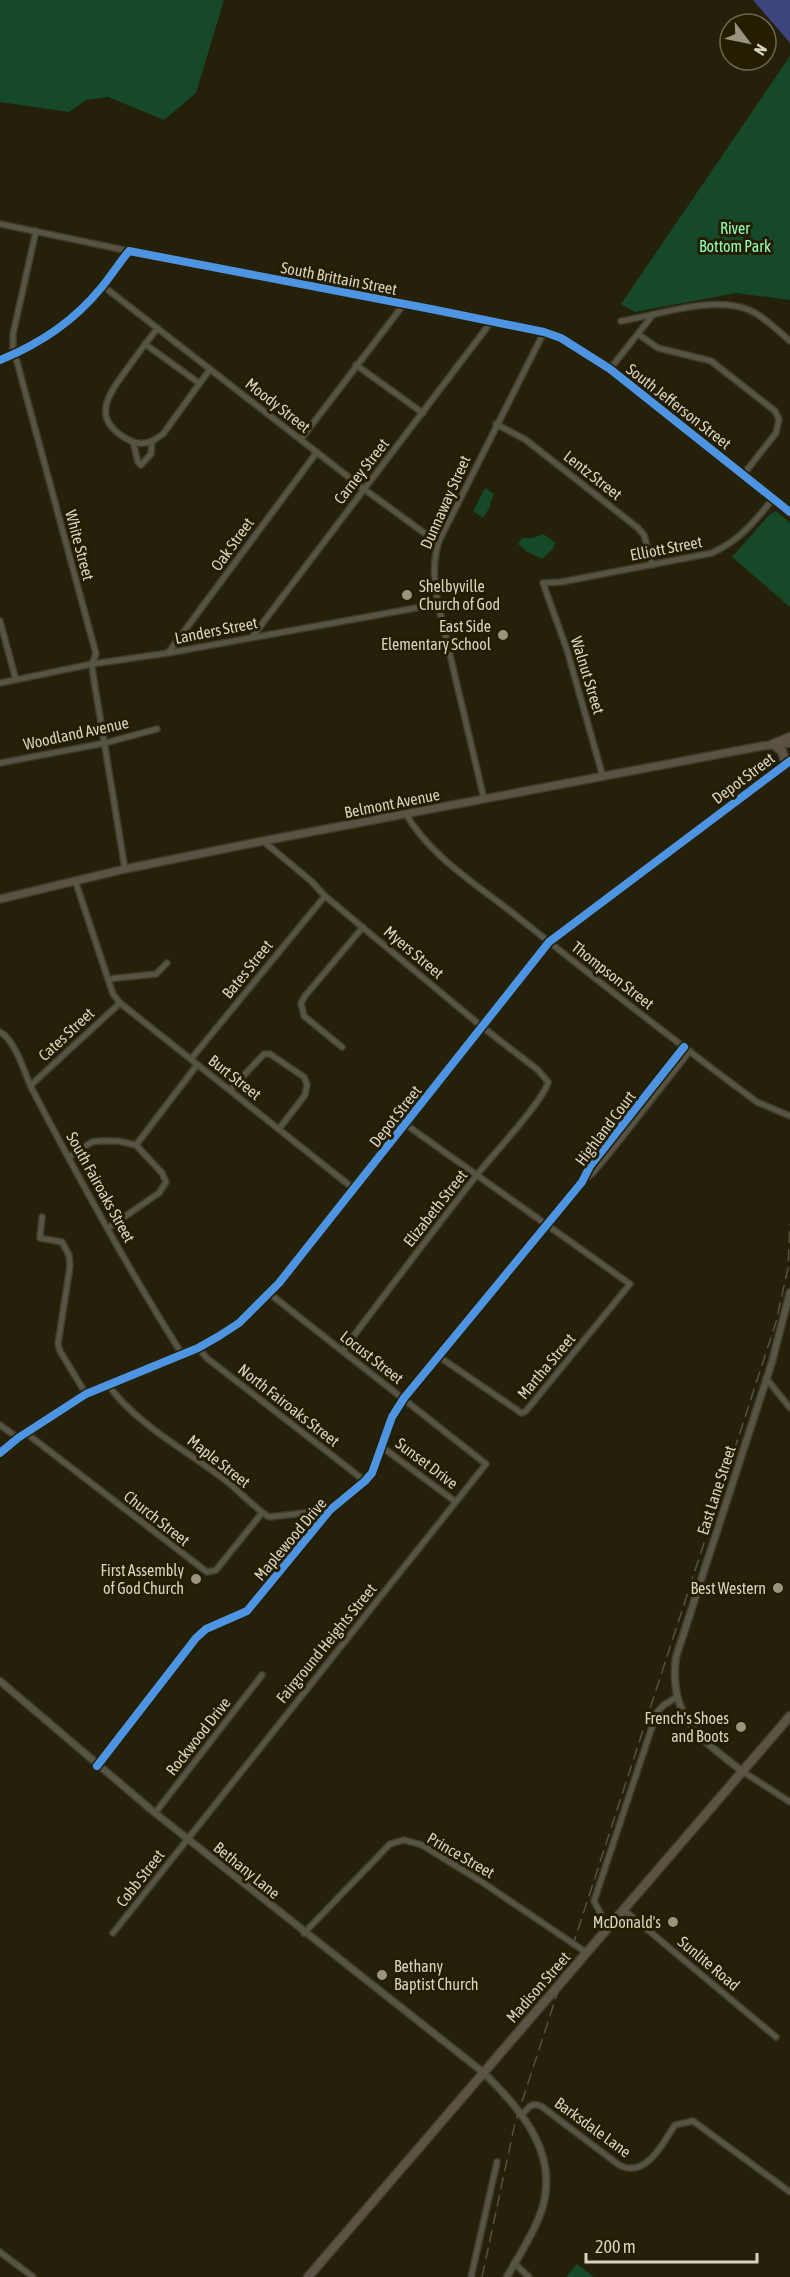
<svg xmlns="http://www.w3.org/2000/svg" width="790" height="2277" font-family="'Asap Condensed',sans-serif">
<style>
.green{fill:#16482a}
.water{fill:#3d437d}
.lines{fill:none;stroke-linecap:round;stroke-linejoin:round}
.minor-casing{stroke:#3e3b2c;stroke-width:8}
.tertiary-casing{stroke:#3e3b2c;stroke-width:9}
.secondary-casing{stroke:#3e3b2c;stroke-width:10}
.primary-casing{stroke:#3e3b2c;stroke-width:11}
.minor{stroke:#575444;stroke-width:5}
.tertiary{stroke:#575444;stroke-width:6}
.secondary{stroke:#5a5344;stroke-width:7}
.primary{stroke:#5c5345;stroke-width:8}
.rail{stroke:#555244;stroke-width:1.5;stroke-dasharray:12 6;stroke-linecap:butt}
.cycleway-casing{stroke:#241d00;stroke-width:11}
.cycleway{stroke:#4d94e3;stroke-width:8}
.poi-dot{fill:#99947f;stroke:#241d00;stroke-width:2}
.labels{text-anchor:middle;stroke-width:6;stroke-linejoin:round;paint-order:stroke}
.park-label{font-size:16px;fill:#90fdbb;stroke:#241d00}
.street-label{font-size:16px;fill:#d8d3be;stroke:#241d00}
.poi-label{font-size:16px;fill:#d8d3be;stroke:#241d00;text-anchor:end}
</style>
<rect width="100%" height="100%" fill="#24200a"/>
<g class="green">
<polygon points="0,0 224,0 196,93 164,120 108,97 86,100 69,112 0,102"/>
<polygon points="790,56 790,300 736,293 635,312 621,304"/>
<polygon points="485,488 494,494 490,504 491,505 483,518 473,511"/>
<polygon points="776,511 790,523 790,607 732,557 770,514"/>
<polygon points="543,534 555,542 553,549 542,559 526,551 518,544 522,538 532,538"/>
<polygon points="577,2264 594,2277 566,2277"/>
</g>
<polygon class="water" points="753,0 790,0 790,43"/>
<g class="lines">
<g class="minor-casing">
<g id="minor">
<polyline points="0,224 129,251"/>
<polyline points="36,231 13,334 13,347 96,654 92,664 93,674 125,869"/>
<polyline points="103,286 364,489 427,535 439,541"/>
<path d="M621 321C659 315 713 295 749 310 764 316 778 331 790 341"/>
<path d="M158 328C147 341 137 355 127 369 107 396 90 420 129 440 141 447 153 442 163 434L210 369"/>
<polyline points="638,334 658,348 711,361 775,411 779,419 776,433 743,475"/>
<polyline points="145,344 199,383"/>
<polyline points="356,365 423,413"/>
<polyline points="610,369 652,316"/>
<polyline points="496,424 526,440 638,528 644,535 652,565"/>
<polyline points="301,439 404,304"/>
<polyline points="133,442 138,462 141,465 151,454 152,441"/>
<polyline points="0,621 16,680"/>
<polyline points="252,637 491,322"/>
<polyline points="168,653 317,452"/>
<polyline points="0,683 92,664 168,653 438,604"/>
<polyline points="0,763 105,743 157,729"/>
<path d="M603 777 567 650 543 583 561 582 712 553C740 540 754 522 773 499"/>
<path d="M484 799 438 604C434 581 432 563 439 541L544 332"/>
<path d="M406 814C430 857 482 888 519 918 598 981 677 1043 757 1102L790 1116"/>
<path d="M263 841 311 881 325 896 481 1026 538 1070 548 1082C545 1099 490 1158 476 1176 431 1233 387 1292 343 1350"/>
<polyline points="75,880 113,994 120,1003 354,1189"/>
<polyline points="108,979 156,974 167,963"/>
<path d="M0 1032C15 1040 24 1071 31 1087 78 1177 127 1268 182 1354"/>
<polyline points="342,1047 304,1016 301,1003 305,996 363,927"/>
<polyline points="191,1059 325,896"/>
<polyline points="31,1085 120,1003"/>
<polyline points="230,1090 264,1054 270,1054 304,1077 307,1085 305,1095 279,1129"/>
<polyline points="405,1124 630,1284 526,1411 521,1413 517,1410 438,1356"/>
<polyline points="136,1145 197,1065"/>
<polyline points="69,1157 92,1142 101,1141 118,1141 136,1145 162,1173 166,1182 159,1193 108,1228"/>
<polyline points="583,1181 593,1173 612,1150 689,1052"/>
<polyline points="42,1217 40,1238 62,1242 69,1255 70,1266 58,1344 60,1351 86,1394"/>
<polyline points="198,1348 208,1359 365,1481"/>
<polyline points="766,1378 790,1408"/>
<path d="M108 1385C139 1427 190 1452 230 1484 243 1495 255 1508 269 1517L330 1510"/>
<polyline points="0,1425 18,1438"/>
<polyline points="26,1433 207,1572 216,1570 262,1513"/>
<polyline points="382,1447 456,1502"/>
<polyline points="97,1766 196,1638 206,1629 247,1611 330,1510 365,1481 372,1473 392,1417 404,1398 582,1182 590,1166 684,1047"/>
<polyline points="742,1771 790,1802"/>
<polyline points="155,1813 262,1675"/>
<polyline points="624,1910 776,2037"/>
<polyline points="608,1928 594,1901 657,1712 664,1705 677,1697"/>
<polyline points="113,1933 486,1464 270,1294"/>
<polyline points="304,1933 390,1844 404,1840 422,1845 479,1880 587,1953"/>
<path d="M522 2115C528 2108 531 2102 541 2106L619 2165C646 2179 662 2144 675 2125L693 2121 790 2192"/>
<polyline points="0,2252 33,2277"/>
<polyline points="514,2263 529,2277"/>
<polyline points="471,2277 497,2162"/>
</g>
</g>
<g class="tertiary-casing">
<g id="tertiary">
<path d="M0 1681 155 1813 484 2073C523 2112 562 2156 540 2215 532 2236 518 2257 507 2277"/>
<path d="M742 1771C699 1738 668 1716 676 1657L772 1362 790 1292"/>
</g>
</g>
<g class="secondary-casing">
<polyline id="secondary" points="0,899 125,869 263,841 762,746 790,743"/>
</g>
<g class="primary-casing">
<g id="primary">
<path d="M0 360C40 344 74 321 101 288 111 276 119 263 129 251L436 310 544 332 561 338 610 369 790 512"/>
<polyline points="786,764 782,751 773,744 790,737"/>
<polyline points="0,1453 18,1438 86,1394 198,1348 219,1336 239,1323 279,1283 549,942 790,761"/>
<polyline points="308,2277 790,1716"/>
</g>
</g>
<use href="#minor" class="minor"/>
<use href="#tertiary" class="tertiary"/>
<use href="#secondary" class="secondary"/>
<use href="#primary" class="primary"/>
<polyline class="rail" points="482,2277 515,2123 776,1322 788,1268 790,1224"/>
<g class="cycleway-casing">
<g id="cycleway">
<path d="M0 360C40 344 74 321 101 288 111 276 119 263 129 251L436 310 544 332 561 338 610 369 790 512"/>
<polyline points="0,1453 18,1438 86,1394 198,1348 219,1336 239,1323 279,1283 549,942 790,761"/>
<polyline points="97,1766 196,1638 206,1629 247,1611 330,1510 365,1481 372,1473 392,1417 404,1398 582,1182 590,1166 684,1047"/>
</g>
</g>
<use href="#cycleway" class="cycleway"/>
</g>
<g class="poi-dot">
<circle cx="407" cy="595" r="6"/>
<circle cx="503" cy="635" r="6"/>
<circle cx="196" cy="1579" r="6"/>
<circle cx="778" cy="1588" r="6"/>
<circle cx="741" cy="1727" r="6"/>
<circle cx="673" cy="1922" r="6"/>
<circle cx="382" cy="1975" r="6"/>
</g>
<g class="labels">
<g class="park-label">
<text x="735" y="234">River<tspan x="735" dy="18">Bottom Park</tspan></text>
</g>
<g class="street-label">
<text transform="translate(339 278) rotate(11)" y="6">South Brittain Street</text>
<text transform="translate(278 405) rotate(38)" y="6">Moody Street</text>
<text transform="translate(679 406) rotate(38)" y="6">South Jefferson Street</text>
<text transform="translate(361 471) rotate(-52)" y="6">Carney Street</text>
<text transform="translate(593 475) rotate(38)" y="6">Lentz Street</text>
<text transform="translate(445 502) rotate(-66)" y="6">Dunnaway Street</text>
<text transform="translate(232 544) rotate(-54)" y="6">Oak Street</text>
<text transform="translate(80 545) rotate(75)" y="6">White Street</text>
<text transform="translate(666 548) rotate(-11)" y="6">Elliott Street</text>
<text transform="translate(216 630) rotate(-11)" y="6">Landers Street</text>
<text transform="translate(588 675) rotate(73)" y="6">Walnut Street</text>
<text transform="translate(76 733) rotate(-12)" y="6">Woodland Avenue</text>
<text transform="translate(743 778) rotate(-37)" y="6">Depot Street</text>
<text transform="translate(392 803) rotate(-11)" y="6">Belmont Avenue</text>
<text transform="translate(414 952) rotate(40)" y="6">Myers Street</text>
<text transform="translate(247 969) rotate(-51)" y="6">Bates Street</text>
<text transform="translate(613 975) rotate(38)" y="6">Thompson Street</text>
<text transform="translate(66 1034) rotate(-43)" y="6">Cates Street</text>
<text transform="translate(235 1077) rotate(38)" y="6">Burt Street</text>
<text transform="translate(395 1116) rotate(-52)" y="6">Depot Street</text>
<text transform="translate(605 1128) rotate(-53)" y="6">Highland Court</text>
<text transform="translate(101 1187) rotate(61)" y="6">South Fairoaks Street</text>
<text transform="translate(435 1208) rotate(-52)" y="6">Elizabeth Street</text>
<text transform="translate(372 1357) rotate(38)" y="6">Locust Street</text>
<text transform="translate(546 1366) rotate(-50)" y="6">Martha Street</text>
<text transform="translate(289 1405) rotate(38)" y="6">North Fairoaks Street</text>
<text transform="translate(219 1461) rotate(38)" y="6">Maple Street</text>
<text transform="translate(427 1463) rotate(37)" y="6">Sunset Drive</text>
<text transform="translate(716 1490) rotate(-72)" y="6">East Lane Street</text>
<text transform="translate(157 1518) rotate(38)" y="6">Church Street</text>
<text transform="translate(290 1539) rotate(-50)" y="6">Maplewood Drive</text>
<text transform="translate(326 1643) rotate(-51)" y="6">Fairground Heights Street</text>
<text transform="translate(198 1736) rotate(-52)" y="6">Rockwood Drive</text>
<text transform="translate(461 1855) rotate(30)" y="6">Prince Street</text>
<text transform="translate(247 1870) rotate(39)" y="6">Bethany Lane</text>
<text transform="translate(140 1878) rotate(-52)" y="6">Cobb Street</text>
<text transform="translate(709 1963) rotate(40)" y="6">Sunlite Road</text>
<text transform="translate(538 1987) rotate(-49)" y="6">Madison Street</text>
<text transform="translate(593 2127) rotate(36)" y="6">Barksdale Lane</text>
</g>
<g class="poi-label">
<text x="419" y="592" text-anchor="start">Shelbyville<tspan x="419" dy="18">Church of God</tspan></text>
<text x="491" y="632">East Side<tspan x="491" dy="18">Elementary School</tspan></text>
<text x="184" y="1576">First Assembly<tspan x="184" dy="18">of God Church</tspan></text>
<text x="766" y="1594">Best Western</text>
<text x="729" y="1724">French's Shoes<tspan x="729" dy="18">and Boots</tspan></text>
<text x="661" y="1928">McDonald's</text>
<text x="394" y="1972" text-anchor="start">Bethany<tspan x="394" dy="18">Baptist Church</tspan></text>
</g>
</g>
<g transform="translate(748 42) rotate(122)"><circle r="28" fill="#241d00" stroke="#6c664c" stroke-width="1.5"/>
<path d="M0-4.5L10 22L0 15L-10 22Z" fill="#99947f"/>
<text y="-9" font-size="16" font-weight="bold" text-anchor="middle" fill="#d8d3be">N</text>
</g>
<path d="M586 2253v9h171v-9" fill="none" stroke="#d8d3be" stroke-width="3"/>
<text x="595" y="2253" font-size="18" fill="#d8d3be" stroke="#241d00" stroke-width="4.5" paint-order="stroke">200 m</text>
</svg>
